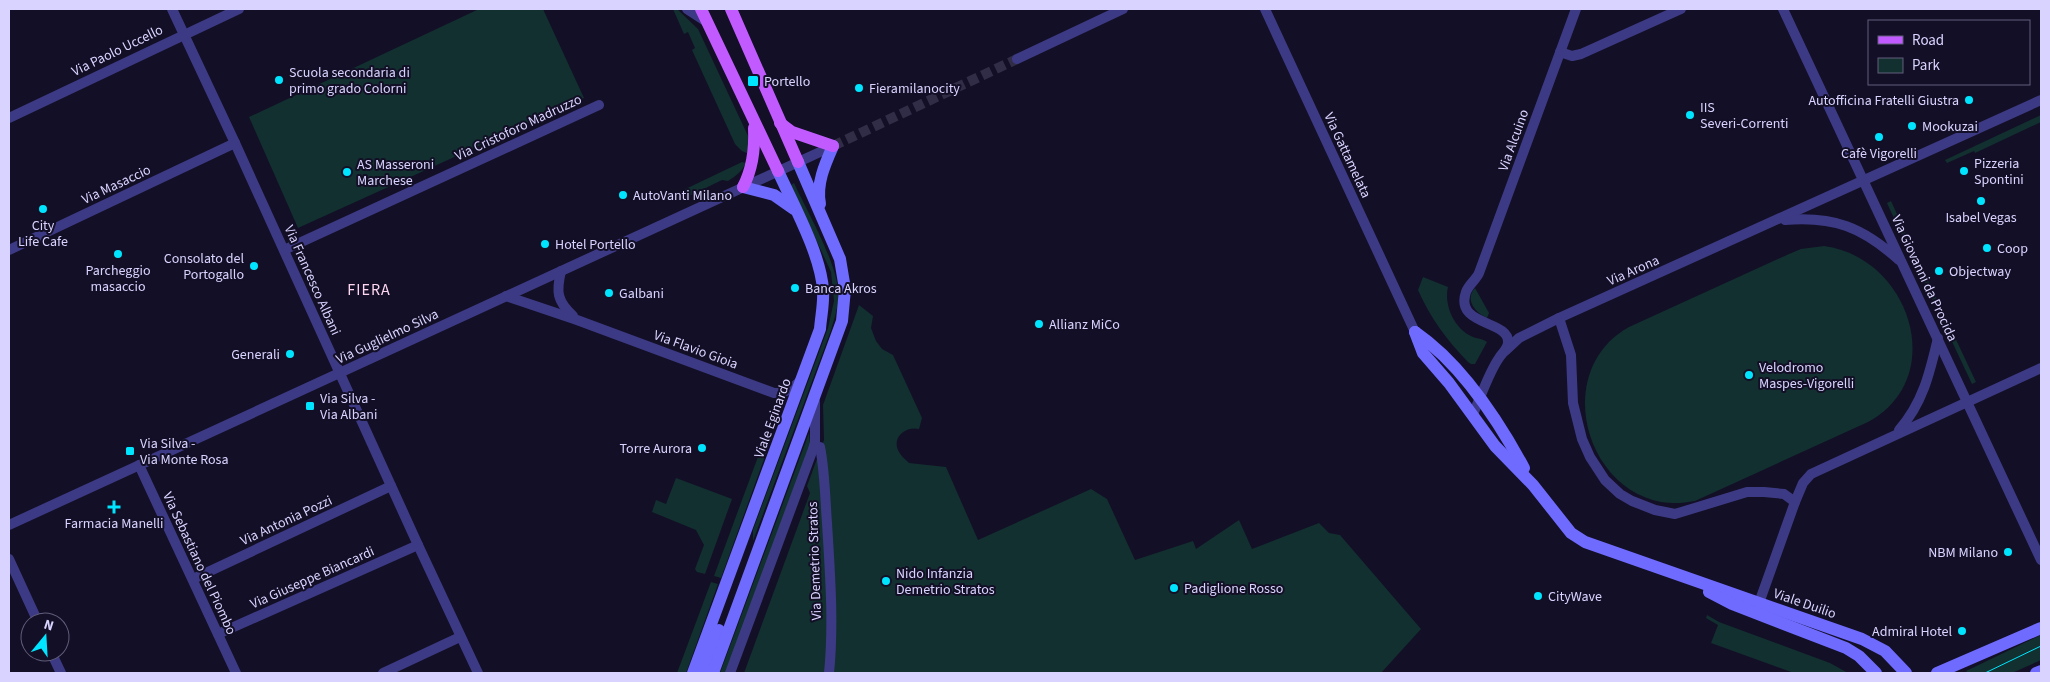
<svg xmlns="http://www.w3.org/2000/svg" width="2050" height="682" font-family="'Source Sans 3',sans-serif">
<style>
.green{fill:#12302f}
.lines{fill:none;stroke-linecap:round;stroke-linejoin:round}
.street-tunnel{stroke:#312d47;stroke-width:10;stroke-dasharray:10 5;stroke-linecap:butt}
.street{stroke:#3d3a85;stroke-width:10}
.secondary{stroke:#6f6bff;stroke-width:12}
.primary{stroke:#c25bff;stroke-width:12}
.tram{stroke:#00e5ff;stroke-width:1}
.poi-dot{fill:#00e5ff;stroke:#130f26;stroke-width:2}
.labels{text-anchor:middle;stroke-width:4;stroke-linejoin:round;paint-order:stroke}
.street-label{font-size:14px;fill:#d9d4ff;stroke:#130f26}
.poi-label{font-size:14px;fill:#d9d4ff;stroke:#130f26;text-anchor:start}
.quarter-label{font-size:16px;letter-spacing:1px;fill:#ffd6f0;stroke:#130f26}
</style>
<rect width="100%" height="100%" fill="#130f26"/>
<g class="green">
<polygon points="479,9 543,9 584,98 298,228 249,117"/>
<polygon points="673,9 677,9 698,29 749,138 749,154 742,151 735,144 692,50 695,48 688,32 684,34"/>
<polygon points="2041,115 2041,122 1975,153 1974,151 1947,163 1945,160"/>
<path d="M742 162 746 163C742 171 736 176 728 181L722 180 679 201 675 194Z"/>
<path d="M794 183C807 211 837 263 838 291 839 305 835 317 831 330L753 541V530L828 328 834 301 831 272 791 185Z"/>
<polygon points="1891,201 1922,269 1918,271 1887,203"/>
<path d="M1824 246C1909 257 1950 377 1868 422L1695 501C1684 503 1673 504 1661 502 1583 488 1553 369 1629 327L1789 254 1801 249Z"/>
<path d="M1423 277 1448 287C1444 304 1453 326 1469 335 1475 339 1482 338 1487 342L1475 364H1471L1468 362C1446 339 1431 319 1418 290Z"/>
<polygon points="1927,278 1976,382 1972,384 1923,280"/>
<path d="M1475 288 1489 313 1487 318C1476 313 1464 300 1475 288Z"/>
<path d="M859 305 873 316 871 328 876 341 882 349 893 355 922 418 919 429C907 426 892 436 898 450 900 455 905 459 909 463L946 467 978 540 1091 489 1107 499 1135 560 1193 541 1196 549 1239 520 1252 549 1319 523 1329 533 1340 535 1421 629 1381 673H744L810 493 807 486 824 440 823 405Z"/>
<polygon points="809,433 810,444 726,673 720,673"/>
<polygon points="766,435 772,437 721,578 714,576"/>
<polygon points="676,478 732,499 705,574 697,572 695,569 704,545 696,530 652,512 656,500 666,504"/>
<polygon points="711,582 718,584 686,673 677,673"/>
<polygon points="1707,615 1719,622 1830,663 1848,673 1794,673 1711,643 1718,625 1706,618"/>
<polygon points="2041,635 2041,660 2012,673 1968,673 1966,671"/>
</g>
<g class="lines">
<polyline class="street-tunnel" points="833,146 1017,59"/>
<g class="street">
<polyline points="172,9 235,143 418,545 478,673"/>
<polyline points="687,9 707,22"/>
<polyline points="1265,9 1415,332"/>
<polyline points="1783,9 2041,560"/>
<polyline points="1560,52 1572,56 1581,54 1681,9"/>
<polyline points="1017,59 1123,9"/>
<polyline points="9,118 239,9"/>
<path d="M1785 220C1834 216 1862 227 1899 260"/>
<polyline points="9,250 235,143"/>
<polyline points="284,250 599,105"/>
<path d="M561 271C556 292 557 301 573 316"/>
<path d="M506 296 577 320 774 393C787 393 792 389 801 380"/>
<polyline points="1559,318 1571,355 1573,403 1582,439 1590,457 1605,480 1620,494 1632,501 1655,510 1675,514 1747,492 1764,492 1784,494 1795,502"/>
<polyline points="1505,351 1519,338 1559,318 2041,100"/>
<path d="M1473 414C1481 397 1488 374 1499 358 1502 353 1508 349 1508 342 1509 320 1454 326 1466 292 1469 284 1476 280 1479 273L1576 9"/>
<path d="M1899 430C1923 403 1930 372 1938 338"/>
<path d="M820 447C825 472 825 498 827 523 830 573 834 624 829 673"/>
<polyline points="139,465 236,673"/>
<polyline points="9,525 833,146"/>
<polyline points="9,559 38,622"/>
<polyline points="193,579 391,486"/>
<polyline points="1759,603 1795,502 1803,483 1811,474 2041,368"/>
<polyline points="218,634 418,545"/>
<polyline points="51,652 61,673"/>
<polyline points="383,673 460,637"/>
<polyline points="730,673 813,449 815,442 815,402"/>
</g>
<g class="secondary">
<polyline points="743,187 774,195 794,209"/>
<path d="M820 204C816 184 825 164 833 146"/>
<polyline points="1415,332 1423,353 1449,383 1495,446 1533,485 1571,533 1585,542 1862,639 1885,651 1906,673"/>
<path d="M1415 332C1460 363 1498 420 1524 468"/>
<polyline points="1709,592 1732,604 1846,648 1859,656 1876,673"/>
<path d="M693 673 820 329C821 316 824 303 823 290 821 255 793 204 778 171"/>
<polyline points="703,673 719,630"/>
<polyline points="713,673 842,321 845,289 840,259 798,162"/>
<polyline points="1937,673 2041,628"/>
<polyline points="2036,673 2041,671"/>
</g>
<g class="primary">
<polyline points="701,9 778,171"/>
<polyline points="731,9 798,162"/>
<polyline points="780,123 792,132 833,146"/>
<path d="M743 187C753 168 755 149 754 128"/>
</g>
<polyline class="tram" points="1985,673 2041,646"/>
</g>
<g class="poi-dot">
<circle cx="279" cy="80" r="5"/>
<rect x="747" y="75" width="12" height="12" rx="2.5"/>
<circle cx="859" cy="88" r="5"/>
<circle cx="1969" cy="100" r="5"/>
<circle cx="1690" cy="115" r="5"/>
<circle cx="1912" cy="126" r="5"/>
<circle cx="1879" cy="137" r="5"/>
<circle cx="1964" cy="171" r="5"/>
<circle cx="347" cy="172" r="5"/>
<circle cx="623" cy="195" r="5"/>
<circle cx="1981" cy="201" r="5"/>
<circle cx="43" cy="209" r="5"/>
<circle cx="545" cy="244" r="5"/>
<circle cx="1987" cy="248" r="5"/>
<circle cx="118" cy="254" r="5"/>
<circle cx="254" cy="266" r="5"/>
<circle cx="1939" cy="271" r="5"/>
<circle cx="795" cy="288" r="5"/>
<circle cx="609" cy="293" r="5"/>
<circle cx="1039" cy="324" r="5"/>
<circle cx="290" cy="354" r="5"/>
<circle cx="1749" cy="375" r="5"/>
<rect x="305" y="401" width="10" height="10" rx="2.5"/>
<circle cx="702" cy="448" r="5"/>
<rect x="125" y="446" width="10" height="10" rx="2.5"/>
<path d="M111.5 499.5h5v5h5v5h-5v5h-5v-5h-5v-5h5z"/>
<circle cx="2008" cy="552" r="5"/>
<circle cx="886" cy="581" r="5"/>
<circle cx="1174" cy="588" r="5"/>
<circle cx="1538" cy="596" r="5"/>
<circle cx="1962" cy="631" r="5"/>
</g>
<g class="labels">
<g class="street-label">
<text transform="translate(117 50) rotate(-26)" y="5">Via Paolo Uccello</text>
<text transform="translate(518 127) rotate(-25)" y="5">Via Cristoforo Madruzzo</text>
<text transform="translate(1513 140) rotate(-70)" y="5">Via Alcuino</text>
<text transform="translate(1348 155) rotate(65)" y="5">Via Gattamelata</text>
<text transform="translate(116 184) rotate(-25)" y="5">Via Masaccio</text>
<text transform="translate(1633 270) rotate(-24)" y="5">Via Arona</text>
<text transform="translate(1925 278) rotate(65)" y="5">Via Giovanni da Procida</text>
<text transform="translate(313 280) rotate(66)" y="5">Via Francesco Albani</text>
<text transform="translate(387 336) rotate(-25)" y="5">Via Guglielmo Silva</text>
<text transform="translate(696 349) rotate(20)" y="5">Via Flavio Gioia</text>
<text transform="translate(772 418) rotate(-70)" y="5">Viale Eginardo</text>
<text transform="translate(286 520) rotate(-25)" y="5">Via Antonia Pozzi</text>
<text transform="translate(814 561) rotate(-92)" y="5">Via Demetrio Stratos</text>
<text transform="translate(200 563) rotate(65)" y="5">Via Sebastiano del Piombo</text>
<text transform="translate(312 577) rotate(-24)" y="5">Via Giuseppe Biancardi</text>
<text transform="translate(1805 603) rotate(19)" y="5">Viale Duilio</text>
</g>
<g class="poi-label">
<text x="289" y="77">Scuola secondaria di<tspan x="289" dy="16">primo grado Colorni</tspan></text>
<text x="764" y="86">Portello</text>
<text x="869" y="93">Fieramilanocity</text>
<text x="1959" y="105" text-anchor="end">Autofficina Fratelli Giustra</text>
<text x="1700" y="112">IIS<tspan x="1700" dy="16">Severi-Correnti</tspan></text>
<text x="1922" y="131">Mookuzai</text>
<text x="1879" y="158" text-anchor="middle">Cafè Vigorelli</text>
<text x="1974" y="168">Pizzeria<tspan x="1974" dy="16">Spontini</tspan></text>
<text x="357" y="169">AS Masseroni<tspan x="357" dy="16">Marchese</tspan></text>
<text x="633" y="200">AutoVanti Milano</text>
<text x="1981" y="222" text-anchor="middle">Isabel Vegas</text>
<text x="43" y="230" text-anchor="middle">City<tspan x="43" dy="16">Life Cafe</tspan></text>
<text x="555" y="249">Hotel Portello</text>
<text x="1997" y="253">Coop</text>
<text x="244" y="263" text-anchor="end">Consolato del<tspan x="244" dy="16">Portogallo</tspan></text>
<text x="118" y="275" text-anchor="middle">Parcheggio<tspan x="118" dy="16">masaccio</tspan></text>
<text x="1949" y="276">Objectway</text>
<text x="805" y="293">Banca Akros</text>
<text x="619" y="298">Galbani</text>
<text x="1049" y="329">Allianz MiCo</text>
<text x="280" y="359" text-anchor="end">Generali</text>
<text x="1759" y="372">Velodromo<tspan x="1759" dy="16">Maspes-Vigorelli</tspan></text>
<text x="320" y="403">Via Silva -<tspan x="320" dy="16">Via Albani</tspan></text>
<text x="140" y="448">Via Silva -<tspan x="140" dy="16">Via Monte Rosa</tspan></text>
<text x="692" y="453" text-anchor="end">Torre Aurora</text>
<text x="114" y="528" text-anchor="middle">Farmacia Manelli</text>
<text x="1998" y="557" text-anchor="end">NBM Milano</text>
<text x="896" y="578">Nido Infanzia<tspan x="896" dy="16">Demetrio Stratos</tspan></text>
<text x="1184" y="593">Padiglione Rosso</text>
<text x="1548" y="601">CityWave</text>
<text x="1952" y="636" text-anchor="end">Admiral Hotel</text>
</g>
<g class="quarter-label">
<text x="369" y="295">FIERA</text>
</g>
</g>
<rect width="2050" height="682" fill="none" stroke="#d9d4ff" stroke-width="20"/>
<rect x="1868" y="20" width="162" height="65" fill="#130f26" stroke="#625e7d"/>
<rect x="1878" y="36" width="25" height="8" fill="#c25bff" stroke="#625e7d"/>
<text x="1912" y="45" font-size="15" fill="#d9d4ff">Road</text>
<rect x="1878" y="58" width="25" height="15" fill="#12302f" stroke="#625e7d"/>
<text x="1912" y="70" font-size="15" fill="#d9d4ff">Park</text>
<g transform="translate(45 637) rotate(18)"><circle r="24" fill="#130f26" stroke="#625e7d"/>
<path d="M0-4L9 19L0 12L-9 19Z" fill="#00e5ff"/>
<text y="-8" font-size="14" font-weight="bold" text-anchor="middle" fill="#d9d4ff">N</text>
</g>
</svg>
